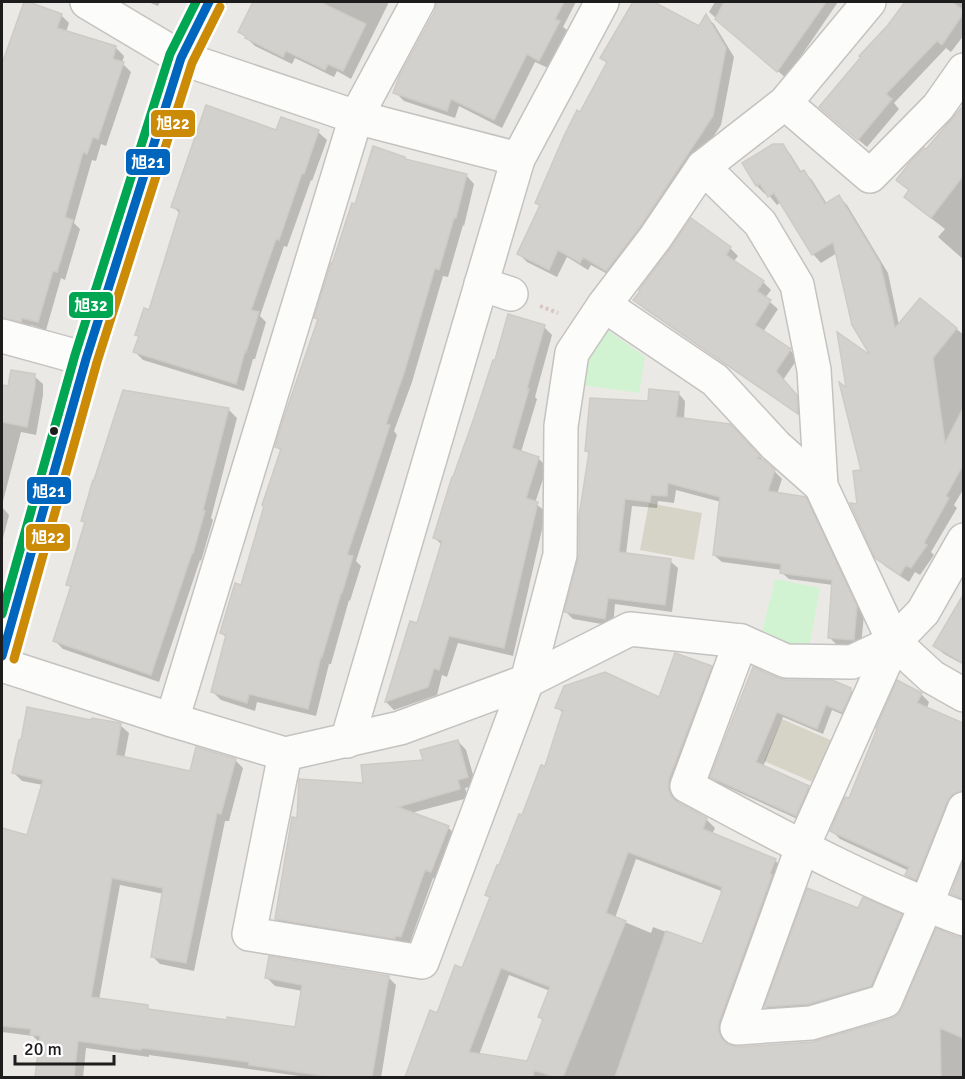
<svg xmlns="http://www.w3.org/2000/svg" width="965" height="1079" font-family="Signika,'Noto Sans JP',sans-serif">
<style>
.construction{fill:#d5d4c6}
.park{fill:#d1f3d2}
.shadow{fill:#0003;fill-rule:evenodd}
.building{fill:#d3d1ce;stroke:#cecbc6;stroke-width:1.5;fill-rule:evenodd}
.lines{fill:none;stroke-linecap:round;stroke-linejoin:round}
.minor-casing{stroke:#c4c3c1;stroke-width:36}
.path{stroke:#d7c7c4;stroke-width:4;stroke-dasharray:3 3;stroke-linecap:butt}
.minor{stroke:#fcfcfb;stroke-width:33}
.bus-1-casing{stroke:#fff;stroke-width:14}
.bus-2-casing{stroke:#fff;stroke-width:14}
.bus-3-casing{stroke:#fff;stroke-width:14}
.bus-1{stroke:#0065bd;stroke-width:9}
.bus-2{stroke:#cb8b06;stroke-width:9}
.bus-3{stroke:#00a651;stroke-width:9}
.bus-dot{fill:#1d1d1d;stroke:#fff;stroke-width:2}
.line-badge{stroke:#fff;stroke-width:2}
.badge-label{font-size:16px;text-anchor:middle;font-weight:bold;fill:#fff}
</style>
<rect width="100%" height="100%" fill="#ebe9e5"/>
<g class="construction">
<polygon points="649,503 702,513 694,560 640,550"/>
<polygon points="782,719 835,742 817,784 764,761"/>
</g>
<g class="park">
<polygon points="599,324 645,357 639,393 575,384"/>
<polygon points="775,579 820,588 809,648 783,647 761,636"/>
</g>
<g class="shadow">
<polygon points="26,2 61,15 69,23 66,32 116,48 124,56 122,63 131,72 106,146 101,144 96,161 92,160 74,223 80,229 65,280 61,278 46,330 31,325 29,329 2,324 2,63 3,59 5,60"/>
<polygon points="148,2 160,2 158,6"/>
<polygon points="255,2 389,2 351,79 337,71 334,77 295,58 292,64 255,46 240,32"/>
<polygon points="439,2 576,2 563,27 567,30 548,68 535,62 502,128 459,106 455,118 404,101 395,92 436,11"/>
<polygon points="634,2 651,2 700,28 706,17 714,24 734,57 721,125 648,235 615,278 591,265 588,270 567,257 557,277 527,262 518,253 541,206 537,203 581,114 608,63 602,58"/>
<polygon points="715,2 838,2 786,78 709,12"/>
<polygon points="907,2 964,2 964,35 951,52 946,48 894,103 899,109 867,147 829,115"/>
<polygon points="964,109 964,260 938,237 945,229 914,205 906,197 910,191 898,180 926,151"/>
<polygon points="282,119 318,132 327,140 312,181 311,180 287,247 284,246 260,316 266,322 255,359 253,359 244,391 143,360 135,352 140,337 137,334 150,312 180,214 173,206 277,132"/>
<polygon points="783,146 791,155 802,173 804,172 812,180 827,204 839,197 847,205 888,273 899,325 920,300 964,335 964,488 954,505 957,508 931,552 934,555 920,575 915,572 909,582 885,566 876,557 858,506 862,471 848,390 874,360 837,253 821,263 813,254 781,202 777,205 767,193 765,194 757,186"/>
<polygon points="405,158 408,162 466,175 474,184 464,226 463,225 448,277 443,276 412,382 394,431 397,435 356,561 361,566 350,601 349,600 331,664 329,664 316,716 257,702 255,711 221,700 212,691 227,638 221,633 242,587 281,451 277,447 319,321 316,318 356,206"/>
<polygon points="730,248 738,256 733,262 763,282 771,290 765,298 778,309 763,332 790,350 798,358 783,380 804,405 805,419 643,308 635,300"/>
<polygon points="544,327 552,335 535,397 537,399 521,452 538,458 547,467 535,503 546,512 513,656 458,643 447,677 442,675 437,695 394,710 386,702 411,623 418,625 442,545 435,538"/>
<polygon points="34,376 43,384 43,395 36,435 21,432 2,505 2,386 10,388"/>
<polygon points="678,393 685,401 684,419 738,434 782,479 777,494 805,499 813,507 864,615 861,646 837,645 830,638 833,585 789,579 781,572 782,570 722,562 714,555 721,502 676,490 674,503 658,501 657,508 632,506 626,554 670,561 678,568 672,612 615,604 613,626 573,619 566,612 580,556 590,454 587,450 650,403"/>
<polygon points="228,409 237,418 211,518 213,520 201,561 200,560 159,682 63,649 55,641 72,588 68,584 86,524 82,520"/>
<polygon points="2,507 9,515 2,542"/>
<polygon points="964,596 964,665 944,654 935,646"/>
<path d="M711 668 719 676 677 788 676 798 679 804 706 819 715 828 712 834 775 860 783 869 726 1040 729 1047 738 1048 813 1043 891 1020 899 1016 957 938 964 939V1078H407L430 1012 438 1015 462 970 491 899 487 895 546 768 564 714 557 707 660 699ZM636 859 724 892 703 946 653 927 651 933 615 918ZM509 975 550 991 540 1017 544 1021 528 1063 479 1055Z"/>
<polygon points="785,681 850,690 856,696 848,717 832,710 823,734 783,717 763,767 808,787 814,793 802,821 718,783 712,777"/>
<polygon points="921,694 929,702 927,708 964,724 964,801 924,887 915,883 907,875 909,871 840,839 832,831 849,800"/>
<polygon points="92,722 120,725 129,733 124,759 191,773 235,760 243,768 229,821 225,821 194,971 160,964 152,956 164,894 120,885 99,1000 147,1007 152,1011 297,1029 303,991 275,986 267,978 388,977 396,985 381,1078 314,1078 149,1055 149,1057 86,1048 83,1078 36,1078 40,1043 33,1036 2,1032 2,830 28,837 43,785 22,781 14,773"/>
<polygon points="458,741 466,750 476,785 465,788 468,798 411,813 448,827 456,836 439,880 433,878 409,945 285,927 276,919 298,820 365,785 425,762"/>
<polygon points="964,865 964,903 952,893"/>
<polygon points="808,890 859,910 901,916 909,924 879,994 774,1015 766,1007"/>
</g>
<g class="building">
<polygon points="24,2 29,2 62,14 57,28 116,46 113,59 124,62 98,139 93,137 87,154 83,152 65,217 73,220 57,272 53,271 38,322 22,318 21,322 2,318 2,64"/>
<polygon points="253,2 320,2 366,24 343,71 328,64 325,70 286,51 283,57 245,38 246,36 238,32"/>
<polygon points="437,2 564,2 555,19 560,21 539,61 527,54 494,120 451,99 447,111 393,93 399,77 435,11"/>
<polygon points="633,2 654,2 699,26 706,14 726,48 713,116 640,227 606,271 583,257 580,263 558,250 549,270 517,254 540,205 535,203 564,136 577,110 580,112 607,62 600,58"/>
<polygon points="724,2 826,2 777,72 715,19"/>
<polygon points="905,2 952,2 963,10 963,14 942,45 937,41 886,94 892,99 858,140 819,107 861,57 859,56 888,25"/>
<polygon points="206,105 276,130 281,117 319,130 304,174 302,173 279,240 276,239 251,310 259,312 246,352 245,351 236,384 133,352 139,336 135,335 144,308 149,310 180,210 171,207"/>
<polygon points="963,106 963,176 931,218 904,197 909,190 896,180 912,160 924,148 926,149"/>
<polygon points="773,144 783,144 800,172 804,170 825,204 839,195 880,263 895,328 920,298 957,328 933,358 945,443 963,408 963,465 946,496 949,498 924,543 927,545 911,568 906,565 900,575 875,558 850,503 857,504 853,471 861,470 839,382 846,387 837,332 870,355 852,325 833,242 812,255 774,193 768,197 760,184 756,186 742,163"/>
<polygon points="373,146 405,157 405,159 467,174 456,218 454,218 439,270 435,268 404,373 386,424 390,425 347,555 353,556 342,593 341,593 322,657 321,656 308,709 249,694 247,703 211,692 226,635 220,633 235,583 241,585 264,506 262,505 281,449 275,447 282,423 318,319 314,318 331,263 332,264 352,203 355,204"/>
<polygon points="691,218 731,247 726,255 764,281 757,291 771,300 755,325 791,349 776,371 797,395 798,414 633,300 640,291 639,290 670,249"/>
<polygon points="508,314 545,325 527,388 529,389 512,448 539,457 526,498 538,502 504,648 449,636 439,670 434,668 428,687 385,702 410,621 417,623 442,541 433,538 452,477 453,477 474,418 493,360 495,360"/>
<polygon points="11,370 35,374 35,386 27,427 2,422 2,385 8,386"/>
<polygon points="649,389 679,392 676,417 730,424 760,456 757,458 763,460 775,470 768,491 806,497 857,606 854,640 828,638 832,580 780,573 781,564 713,555 720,497 668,483 667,496 651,495 650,502 625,499 619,552 671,559 665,605 608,598 605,619 564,612 579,555 579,516 589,452 585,451 590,398 648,401"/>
<polygon points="123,390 229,408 203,510 205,511 193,553 192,553 151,675 53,641 71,586 66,585 85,522 81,521 93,480 94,480"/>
<polygon points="963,595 963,663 933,646"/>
<path d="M675 653 712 666 669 779 668 788 671 796 678 803 707 818 703 829 776 859 770 873 772 875 719 1022 718 1030 722 1039 729 1045 738 1047 812 1042 891 1019 898 1015 902 1008 936 928 957 937H963V1038L940 1028 941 1077H615L666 931 702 944 722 891H721L722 887 628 852 606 913 626 921 563 1077H554L534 1070 533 1077H405L430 1010 437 1013 455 965 462 968 490 897 485 895 497 865H499L519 814 522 815 541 765 545 766 563 710 555 708 564 686 605 672 659 697ZM501 968 550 987 538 1017 543 1019 527 1061 469 1052Z"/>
<polygon points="753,667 778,678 785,680 832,680 851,688 851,693 842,712 826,705 817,729 777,712 756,762 809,786 796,816 710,777"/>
<polygon points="897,680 922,693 917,703 963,723 963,791 953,794 947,802 916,880 905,875 909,867 830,831 845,797 849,798 877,729 876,728"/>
<polygon points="27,707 91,720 92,718 121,723 116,755 190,771 196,747 236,759 221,814 217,813 186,963 151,957 163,888 112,878 91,997 148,1005 148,1009 227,1020 227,1017 295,1027 302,985 265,978 269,956 389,976 372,1077 331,1077 249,1065 249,1062 142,1048 141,1050 78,1041 74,1077 35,1077 40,1036 30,1035 31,1029 2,1026 2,828 27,835 43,780 12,773 19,740 21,740"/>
<polygon points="458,740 468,777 458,780 460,789 398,807 449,826 431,872 425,870 401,937 395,936 395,939 275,919 292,817 297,818 299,779 363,783 361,765 423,760 420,750"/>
<polygon points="963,861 963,899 951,894"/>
<polygon points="807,888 858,908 863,897 902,914 871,986 808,1004 764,1007"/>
</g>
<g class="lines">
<g class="minor-casing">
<g id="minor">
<polyline points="87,2 181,58 356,117 518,159"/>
<polyline points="785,103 870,176 938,107 964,70"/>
<polyline points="703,167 760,223 797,285 814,370 821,486"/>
<polyline points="481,284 511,294"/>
<polyline points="604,305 715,380 776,446 821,486 894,642 802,848 737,1028 811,1023 885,1001 926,905 964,809"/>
<polyline points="2,336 86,359"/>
<path d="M741 641 687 786C777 834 867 884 964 919"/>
<polyline points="894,642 923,612 964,540"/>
<polyline points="2,656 86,359 181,58 209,2"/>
<polyline points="2,665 172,720 285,754 400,728 527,681 630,629 741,641 786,661 852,662 894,642 932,677 964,695"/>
<polyline points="172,720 356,117 418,2"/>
<polyline points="347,741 518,159 602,2"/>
<polyline points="285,754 249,934 422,962 527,681 560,555 561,426 572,353 604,305 655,238 703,167 785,103 869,2"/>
</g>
</g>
<polyline class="path" points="540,306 558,313"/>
<use href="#minor" class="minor"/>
<g class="bus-1-casing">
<polyline id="bus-1" points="2,656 86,359 181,58 209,2"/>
</g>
<g class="bus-2-casing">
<polyline id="bus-2" points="14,659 97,362 192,63 220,7"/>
</g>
<g class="bus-3-casing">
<polyline id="bus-3" points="2,614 75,355 170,54 196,2"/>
</g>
<use href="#bus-1" class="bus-1"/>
<use href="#bus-2" class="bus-2"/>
<use href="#bus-3" class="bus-3"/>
</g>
<circle class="bus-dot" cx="54" cy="431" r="5"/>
<g class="line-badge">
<rect x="150" y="109" width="46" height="29" rx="6" fill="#cb8b06"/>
<rect x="125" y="148" width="46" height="28" rx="6" fill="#0065bd"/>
<rect x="68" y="291" width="46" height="28" rx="6" fill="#00a651"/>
<rect x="26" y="476" width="46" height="29" rx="6" fill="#0065bd"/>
<rect x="25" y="523" width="46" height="29" rx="6" fill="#cb8b06"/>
</g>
<g class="badge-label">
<text x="173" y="129">旭22</text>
<text x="148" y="168">旭21</text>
<text x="91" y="311">旭32</text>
<text x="49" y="497">旭21</text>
<text x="48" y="543">旭22</text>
</g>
<rect width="965" height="1079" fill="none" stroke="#1d1d1d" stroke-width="6"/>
<path d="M15 1055v9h99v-9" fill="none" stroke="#1d1d1d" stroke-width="3"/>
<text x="24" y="1055" font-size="18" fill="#1d1d1d" stroke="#ffffff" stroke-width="4.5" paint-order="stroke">20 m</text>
</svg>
